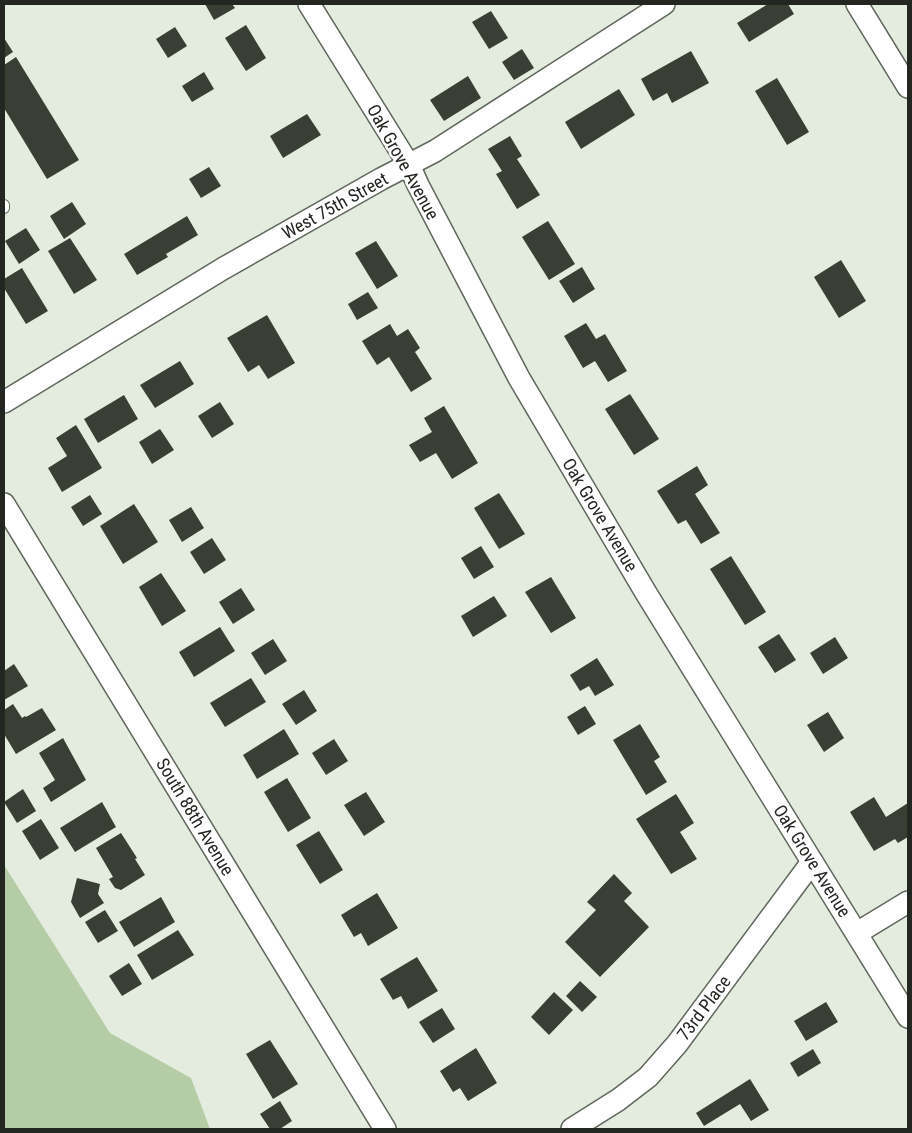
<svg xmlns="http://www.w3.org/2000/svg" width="912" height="1133" font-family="'Roboto Condensed',sans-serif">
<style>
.water{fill:#b5cda6}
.building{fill:#393f35}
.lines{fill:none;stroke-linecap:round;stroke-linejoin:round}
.lane-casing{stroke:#60675c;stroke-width:12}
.street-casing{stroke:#60675c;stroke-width:24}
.lane{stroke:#fff;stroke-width:10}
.street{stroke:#fff;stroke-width:21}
.labels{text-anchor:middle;stroke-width:5;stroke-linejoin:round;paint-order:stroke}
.street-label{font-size:18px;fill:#232621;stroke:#fff}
</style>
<rect width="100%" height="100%" fill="#e4ecdf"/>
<polygon class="water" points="4,865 110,1033 191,1078 210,1129 4,1129"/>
<g class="building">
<polygon points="205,4 232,4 235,8 214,20"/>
<polygon points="768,4 788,4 794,14 749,42 737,23"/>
<polygon points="491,11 508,38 489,49 472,22"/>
<polygon points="246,25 266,58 246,71 225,38"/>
<polygon points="175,27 187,46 168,58 156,39"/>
<polygon points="4,38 13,52 4,58"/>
<polygon points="522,49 534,68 514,80 502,62"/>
<polygon points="691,51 709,83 672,103 667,93 653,101 641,79"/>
<polygon points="16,57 79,160 47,179 4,108 4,65"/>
<polygon points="204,72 214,89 192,102 182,86"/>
<polygon points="468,76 481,98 444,121 430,100"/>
<polygon points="777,78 809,132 787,145 755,91"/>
<polygon points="619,89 635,115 581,149 565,122"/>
<polygon points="307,114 321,135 283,158 270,136"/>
<polygon points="510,136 522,156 517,159 540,195 517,209 496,174 502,171 488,149"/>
<polygon points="209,167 221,186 201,198 189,179"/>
<polygon points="72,202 86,224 64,239 50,216"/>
<polygon points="187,216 198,235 166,254 168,257 137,275 124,254"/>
<polygon points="548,221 575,264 549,280 522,237"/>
<polygon points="26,228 40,250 19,264 5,241"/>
<polygon points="70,238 97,280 74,294 48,251"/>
<polygon points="376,241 398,276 377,289 355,253"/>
<polygon points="841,260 866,301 839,318 814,277"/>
<polygon points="582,267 595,289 573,303 559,281"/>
<polygon points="22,268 48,311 26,324 4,288 4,279"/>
<polygon points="368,292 378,308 357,320 348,304"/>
<polygon points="267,315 295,363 268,379 259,365 248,372 227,338"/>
<polygon points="586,323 596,339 605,334 627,371 608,382 595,361 583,368 564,336"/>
<polygon points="390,324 397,336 408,329 420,348 415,352 432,379 411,392 389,357 377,365 362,341"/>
<polygon points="180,361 194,384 155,408 140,385"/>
<polygon points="630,394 659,439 634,455 605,409"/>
<polygon points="124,395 138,419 98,443 84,419"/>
<polygon points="220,402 234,424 212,438 198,416"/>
<polygon points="444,406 478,463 452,479 436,453 420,462 409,445 432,432 424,418"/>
<polygon points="76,425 102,468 62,492 48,468 67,456 56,438"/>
<polygon points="160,429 174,450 152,464 139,442"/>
<polygon points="697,466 708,485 695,494 720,533 701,544 686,520 678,524 657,491"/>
<polygon points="499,493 525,534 499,549 474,508"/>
<polygon points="90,495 102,514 83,526 71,507"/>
<polygon points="134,504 158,542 123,564 100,526"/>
<polygon points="191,507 204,528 182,542 169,520"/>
<polygon points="212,538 226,560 204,574 190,552"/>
<polygon points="481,546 494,567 474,579 461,558"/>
<polygon points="731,556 766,612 745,625 710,569"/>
<polygon points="161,573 186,611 162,626 139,587"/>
<polygon points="551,577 576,618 551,633 525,592"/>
<polygon points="241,588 255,610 233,624 219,602"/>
<polygon points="494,596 507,616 473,637 461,616"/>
<polygon points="220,627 235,651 194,677 179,652"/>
<polygon points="779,634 796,660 775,673 758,647"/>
<polygon points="835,637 848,658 823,674 810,653"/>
<polygon points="273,639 287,661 265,675 251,653"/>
<polygon points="597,658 614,685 595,696 589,686 580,691 570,675"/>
<polygon points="14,664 28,686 4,700 4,671"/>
<polygon points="251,678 266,702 225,727 210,703"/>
<polygon points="304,690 317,711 296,725 282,704"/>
<polygon points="13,704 22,718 25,716 26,717 42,708 56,730 16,754 4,734 4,710"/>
<polygon points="585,706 596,724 578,735 567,717"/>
<polygon points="828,712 844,738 824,752 807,725"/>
<polygon points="640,724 660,757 654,761 667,782 646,795 613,740"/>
<polygon points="284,729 299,754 257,779 243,755"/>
<polygon points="63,738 86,780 51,802 43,788 55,780 39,753"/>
<polygon points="334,739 348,761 326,775 312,753"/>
<polygon points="287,778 311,818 288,832 264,792"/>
<polygon points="23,789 36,811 17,823 4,802"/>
<polygon points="366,792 385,822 364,836 344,805"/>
<polygon points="676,794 694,823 680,832 697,859 671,874 636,819"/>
<polygon points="874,797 886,817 908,803 908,837 898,843 895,839 874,851 850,812"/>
<polygon points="102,802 116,827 75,852 60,828"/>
<polygon points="41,819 59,848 40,860 22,831"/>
<polygon points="319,831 343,870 320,884 296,845"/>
<polygon points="121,833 137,858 135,859 145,875 121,890 115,888 109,879 113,877 96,848"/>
<polygon points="614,874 632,893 624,901 649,927 600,977 565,942 596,910 587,902"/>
<polygon points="77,878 100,884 98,894 104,903 80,918 71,902"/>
<polygon points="377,893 398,928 368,946 361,933 354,937 341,915"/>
<polygon points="161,897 175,922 134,947 119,922"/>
<polygon points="105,910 118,931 98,943 85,922"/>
<polygon points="178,930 194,955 152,980 137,955"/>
<polygon points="417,957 438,991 408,1009 401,996 393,1000 380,979"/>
<polygon points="129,963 142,984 122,996 109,976"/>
<polygon points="580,981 597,997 582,1012 566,996"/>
<polygon points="554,992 573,1010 549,1035 531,1017"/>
<polygon points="826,1002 838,1022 806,1041 794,1021"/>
<polygon points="442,1008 455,1029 433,1043 419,1022"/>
<polygon points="270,1040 298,1084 273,1099 246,1054"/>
<polygon points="476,1048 497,1083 468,1101 460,1088 453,1092 440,1071"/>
<polygon points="813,1049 821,1063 798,1077 790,1063"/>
<polygon points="750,1079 769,1110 751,1121 740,1104 704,1126 696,1113"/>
<polygon points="280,1101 292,1121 280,1129 270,1129 260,1114"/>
</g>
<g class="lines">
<g class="lane-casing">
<polyline id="lane" points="4,205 4,208"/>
</g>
<g class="street-casing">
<g id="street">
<polyline points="309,4 409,165 418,185 519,378 646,593 908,1017"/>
<polyline points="857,4 908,87"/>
<polyline points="4,402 224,268 381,179 435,151 664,4"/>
<polyline points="4,504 385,1129"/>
<polyline points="857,933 908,902"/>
<polyline points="572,1129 618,1100 648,1077 677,1044 812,862"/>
</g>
</g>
<use href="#lane" class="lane"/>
<use href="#street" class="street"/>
</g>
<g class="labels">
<g class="street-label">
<text transform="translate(403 162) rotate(61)" y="6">Oak Grove Avenue</text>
<text transform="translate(335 206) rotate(-29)" y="6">West 75th Street</text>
<text transform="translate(600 515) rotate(59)" y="6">Oak Grove Avenue</text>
<text transform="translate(195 817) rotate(59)" y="6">South 88th Avenue</text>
<text transform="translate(812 861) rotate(58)" y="6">Oak Grove Avenue</text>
<text transform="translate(704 1008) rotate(-53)" y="6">73rd Place</text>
</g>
</g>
<rect width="912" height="1133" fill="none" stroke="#232621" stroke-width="10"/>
</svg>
